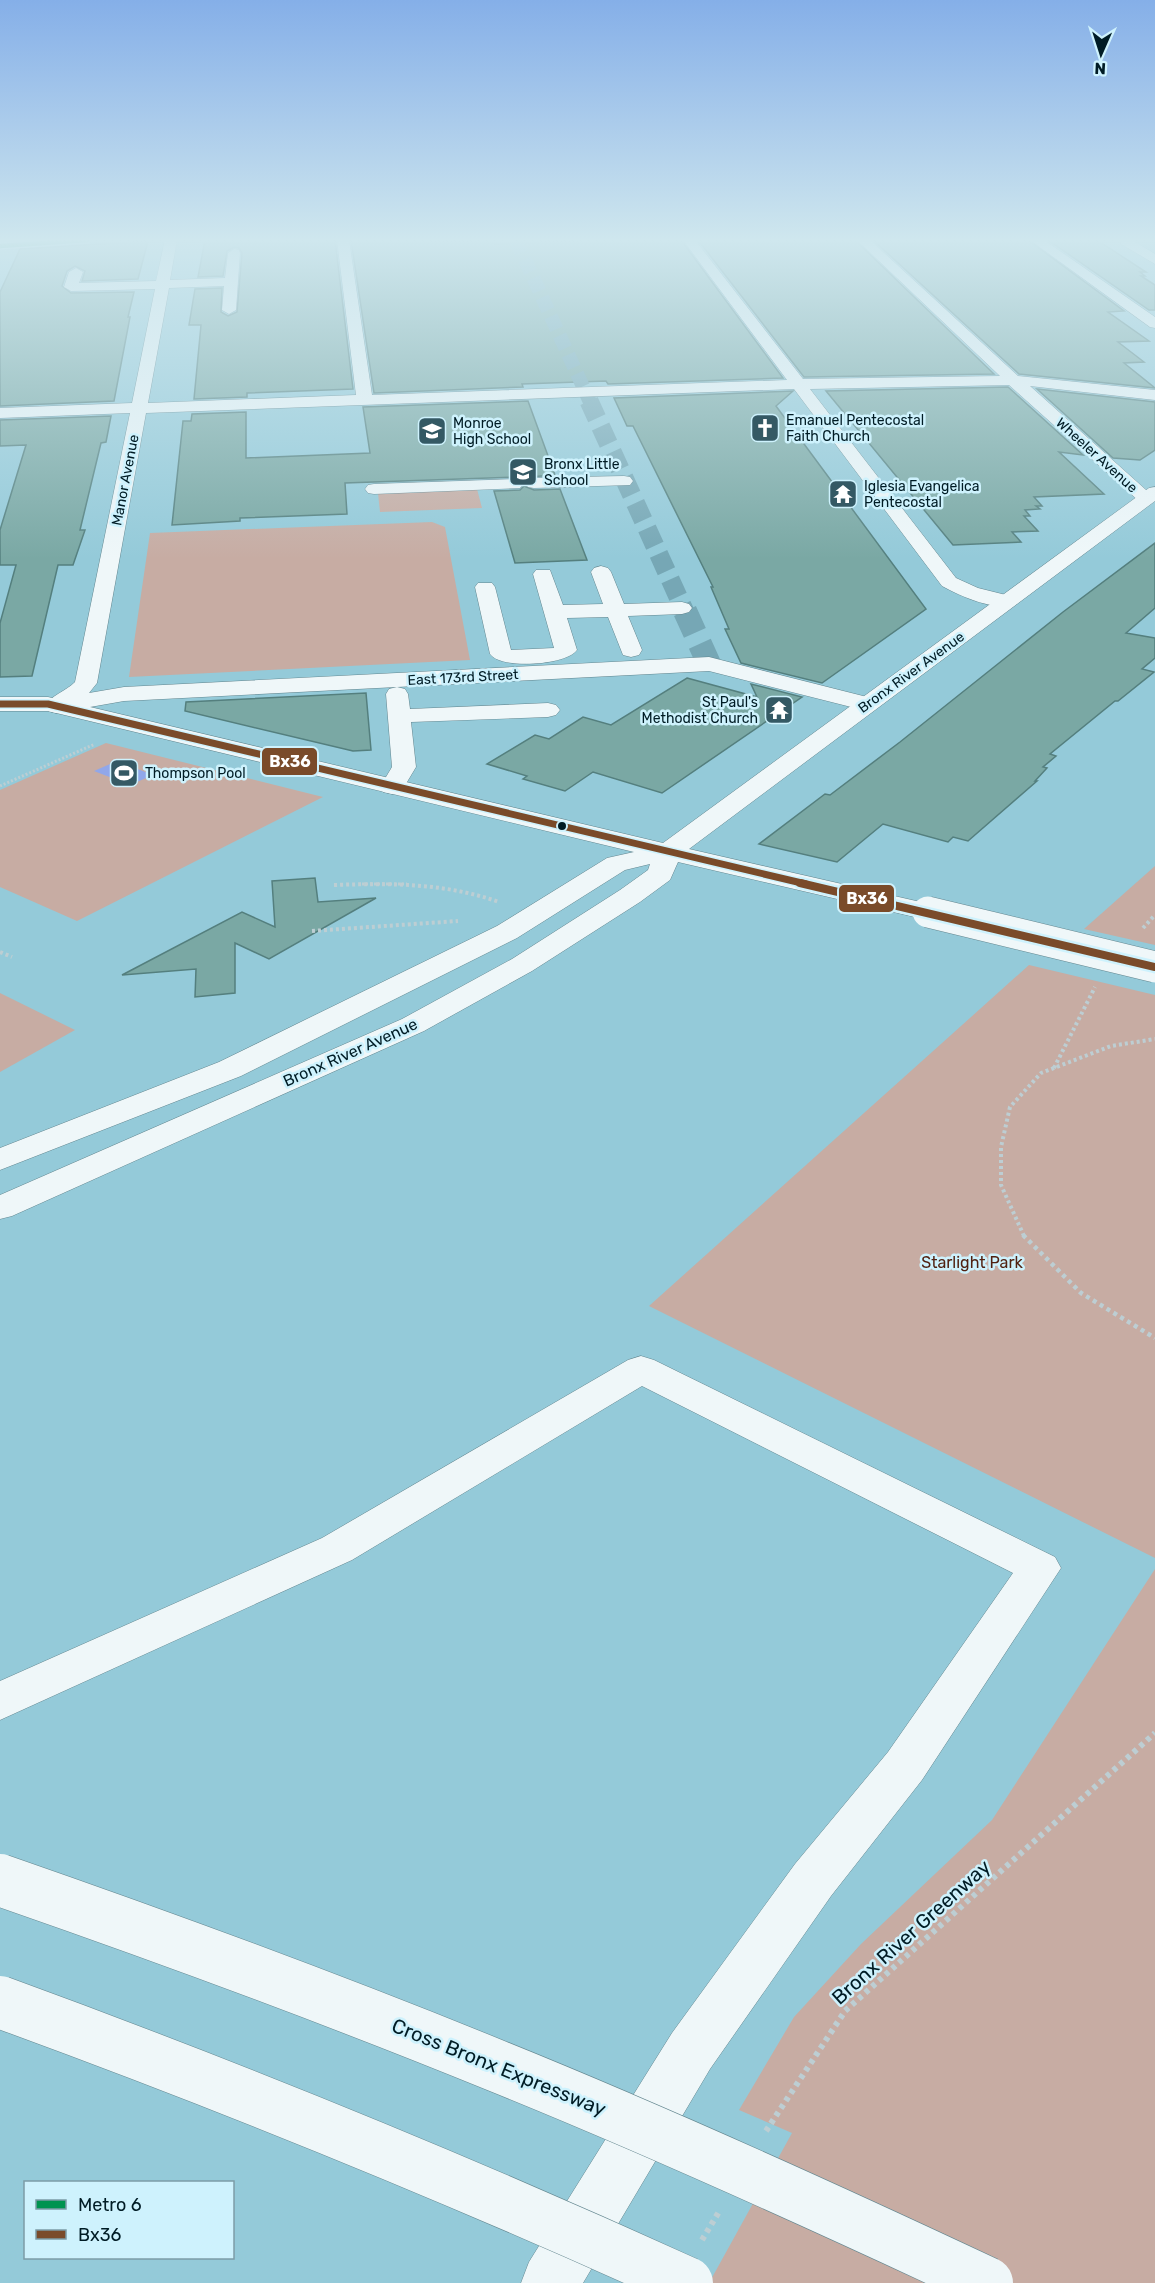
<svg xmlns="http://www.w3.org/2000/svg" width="1155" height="2283" font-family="Rubik,sans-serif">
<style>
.green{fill:#c7aca3}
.water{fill:#91a7e9}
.building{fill:#7aa8a4;stroke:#547f7e;stroke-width:1.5}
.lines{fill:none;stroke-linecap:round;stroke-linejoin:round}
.minor-tunnel-far2{stroke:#76a7b5;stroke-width:14;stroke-dasharray:14 7;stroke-linecap:butt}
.minor-tunnel-far1{stroke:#76a7b5;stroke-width:19;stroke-dasharray:19 9;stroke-linecap:butt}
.minor-tunnel{stroke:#76a7b5;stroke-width:24;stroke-dasharray:24 12;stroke-linecap:butt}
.minor-casing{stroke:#63868f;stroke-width:1}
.major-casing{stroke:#63868f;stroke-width:1}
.path-far3{stroke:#bdced3;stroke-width:3;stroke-dasharray:2 2;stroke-linecap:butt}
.path-far2{stroke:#bdced3;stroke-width:4;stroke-dasharray:3 3;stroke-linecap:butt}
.path-far1{stroke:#bdced3;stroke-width:4.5;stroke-dasharray:4 4;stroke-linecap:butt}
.path{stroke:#bdced3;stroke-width:6;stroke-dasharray:4.5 4.5;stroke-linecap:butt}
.minor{fill:#eff7f9;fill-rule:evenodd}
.major{fill:#eff7f9;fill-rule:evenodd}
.major-bridge-casing{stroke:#63868f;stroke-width:32;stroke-linecap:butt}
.highway-bridge-casing{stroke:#63868f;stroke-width:53;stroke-linecap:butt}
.major-bridge{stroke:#eff7f9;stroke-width:31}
.highway-bridge{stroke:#eff7f9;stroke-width:52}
.bus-1-far1-casing{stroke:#cef2fd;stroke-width:10}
.bus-1-casing{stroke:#cef2fd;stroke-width:13}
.bus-1-far1{stroke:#7a4b2a;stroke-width:7}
.bus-1{stroke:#7a4b2a;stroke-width:8}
.metro-1-casing{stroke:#cef2fd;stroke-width:7}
.metro-1{stroke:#009350;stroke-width:4.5}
.bus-dot{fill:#001c25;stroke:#cef2fd;stroke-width:2}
.labels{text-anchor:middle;stroke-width:5;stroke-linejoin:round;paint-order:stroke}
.far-poi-label{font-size:14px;fill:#001c25;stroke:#cef2fd;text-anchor:start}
.far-street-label{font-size:14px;fill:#001c25;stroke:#cef2fd}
.street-label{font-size:16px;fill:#001c25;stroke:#cef2fd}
.park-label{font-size:16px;fill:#512111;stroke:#cef2fd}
.near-street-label{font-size:20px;fill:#001c25;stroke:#cef2fd}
.line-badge{stroke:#cef2fd;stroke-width:2}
.badge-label{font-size:16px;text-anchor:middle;font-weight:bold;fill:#fff}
</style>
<rect width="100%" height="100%" fill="#94cad9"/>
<g class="green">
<polygon points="477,489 482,508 380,512 378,493"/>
<polygon points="432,522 445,527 470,660 129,677 150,533"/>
<polygon points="106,743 323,797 77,921 0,887 0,790"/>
<polygon points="1155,866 1155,945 1084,929"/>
<polygon points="1029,965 1155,995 1155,1558 649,1306"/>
<polygon points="0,993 75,1030 0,1072"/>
<polygon points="1155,1569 1155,2283 709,2283 792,2133 739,2110 794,2017 861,1944 992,1820"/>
</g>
<polygon class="water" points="117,761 153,775 130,785 94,771"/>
<g class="building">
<polygon points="205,240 335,240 353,389 247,393 247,397 194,399 201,325 189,325 195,289 222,288 221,312 228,316 237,312 242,253 239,248 234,247 227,251 223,276 198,277"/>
<polygon points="351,240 429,240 430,242 494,240 495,244 590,240 681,240 783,378 608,384 606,381 522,384 523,387 374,393"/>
<polygon points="698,240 855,240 994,374 804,377"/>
<polygon points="873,240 1028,240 1124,311 1108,312 1149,341 1118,342 1144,362 1124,363 1155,388 1019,374"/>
<polygon points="1048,240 1097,240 1146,272 1140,272 1145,276 1141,276 1155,285 1155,310 1149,310"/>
<polygon points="148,241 138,279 82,281 85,271 75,266 67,271 62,286 71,293 134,292 128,317 130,317 114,401 0,406 0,292 20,249"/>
<polygon points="1008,387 1083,455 1059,452 1104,494 1034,497 1042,506 1036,506 1040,509 1025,510 1030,516 1024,516 1038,531 1012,532 1021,542 953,545 826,391"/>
<polygon points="1037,389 1155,402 1155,450 1140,460 1113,458"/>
<polygon points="793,391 776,406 926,609 822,683 741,663 725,629 729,629 711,587 713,587 633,426 627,426 614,398"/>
<polygon points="528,401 555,475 528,477 524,481 514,477 345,483 347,514 240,518 240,521 172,525 183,421 191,421 192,414 246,412 246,458 370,453 363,407"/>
<polygon points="111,416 106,442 101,443 80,530 85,530 73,565 58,565 32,676 0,677 0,623 16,565 0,565 0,530 26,445 0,446 0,420"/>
<polygon points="524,486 534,490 560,489 587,560 515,563 494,491 520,490"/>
<polygon points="1155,543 1155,608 1126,633 1155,638 1155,658 1142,669 1154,672 1118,701 1115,701 1050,754 1056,756 1043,767 1047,768 1035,781 1037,781 968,841 953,837 948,842 883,824 837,862 759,844 825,794 830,795 900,742 1063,612"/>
<polygon points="687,678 757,697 751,684 802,697 662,793 593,772 565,791 523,779 527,776 487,764 535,735 549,739 583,717 611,725"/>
<polygon points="366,693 371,750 353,751 185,711 186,702"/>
<polygon points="315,878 318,902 376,898 269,959 235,943 235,993 195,997 196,969 122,975 242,912 275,927 272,881"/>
</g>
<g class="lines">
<polyline class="minor-tunnel-far2" points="516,240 590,402"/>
<polyline class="minor-tunnel-far1" points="589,401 685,612"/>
<polyline class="minor-tunnel" points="685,611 709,664"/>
<g class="minor-casing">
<g id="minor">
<path d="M165 240H177L170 280 225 278 228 253 234 249 239 250 240 253 236 310 229 314 222 310 224 286 169 288 148 403 356 395 337 240H349L372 395 787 380 683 240H695L803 379 1000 376 857 240H870L1018 376 1155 390V400L1030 386 1155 498 1152 502H1140L1009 385 810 389 956 578 978 588 1014 597 1017 601 1014 605C994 611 960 596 942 586L794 389 146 413 97 683 89 693 124 687 709 657 875 699 879 704 875 709 867 711 709 671 124 701 56 713 48 711 44 706C52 695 66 691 75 682L130 413 0 418V408L132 403 155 289 71 291 64 287 69 272 76 268 83 272 79 283 156 281Z"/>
<polygon points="1030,240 1044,240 1155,317 1155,328 1150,327"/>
<polygon points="1120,240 1132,240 1155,254 1155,264 1121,244"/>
<polygon points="624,476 630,477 633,481 630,485 534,488 528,487 525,483 528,479 534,478"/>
<polygon points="514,479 520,480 523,484 520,488 374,494 368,493 365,489 368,485 374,484"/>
<path d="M601 566 608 568 611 572 624 604 682 602 689 604 692 608 689 612 682 614 628 616 642 650 639 655 631 657 623 655 608 617 567 618 577 650C567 665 501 670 490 654L475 587 478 583H492L495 587 511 650 554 648 533 574 536 570H550L563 605 603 604 591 572 594 568Z"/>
<polygon points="397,687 405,689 408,694 410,709 548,703 556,705 560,710 556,715 548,717 411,722 416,767 401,792 392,794 383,792 380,787 392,767 386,694 389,689"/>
<polygon points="641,1356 654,1360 1055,1557 1061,1568 922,1780 831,1896 710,2069 583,2283 521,2283 529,2262 672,2033 795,1864 888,1752 1013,1573 642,1386 352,1560 0,1720 0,1681 322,1538 628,1360"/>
</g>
</g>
<g class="major-casing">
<g id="major">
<polygon points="0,240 59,240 53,244 0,247"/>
<polygon points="1155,487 1155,501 689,849 938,906 942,912 938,918 928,920 678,862 670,880 640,902 532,971 424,1031 12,1216 0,1219 0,1195 402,1019 512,959 620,890 648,870 650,864 625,870 517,938 241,1076 0,1170 0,1148 219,1062 497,926 607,858 634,852 48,711 0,711 0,697 48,697 663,843 1149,488"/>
</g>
</g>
<g class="path-far3">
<polyline points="0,786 95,744"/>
<polyline points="362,884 407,884"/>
</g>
<g class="path-far2">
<path d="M334 885C391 883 445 883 499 902"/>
<polyline points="1143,928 1155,915"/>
<polyline points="312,931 458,921"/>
<polyline points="0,952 12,957"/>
<polyline points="1054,1068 1095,987"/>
<polyline points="1024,1236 1001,1185 1001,1147 1010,1107 1041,1073 1111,1046 1155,1039"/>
</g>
<polyline class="path-far1" points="1023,1235 1081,1293 1155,1338"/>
<g class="path">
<polyline points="766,2131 845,2011 1155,1733"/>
<polyline points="702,2240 720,2210"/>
</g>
<use href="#minor" class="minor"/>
<use href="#major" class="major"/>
<g class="major-bridge-casing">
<polyline id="major-bridge" points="928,912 1155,967"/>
</g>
<g class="highway-bridge-casing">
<g id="highway-bridge">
<path d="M0 1880C167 1938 333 1999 497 2066 663 2133 825 2207 987 2283"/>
<path d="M0 2002C233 2087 461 2180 687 2283"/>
</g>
</g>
<use href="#major-bridge" class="major-bridge"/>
<use href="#highway-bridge" class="highway-bridge"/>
<g class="bus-1-far1-casing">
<polyline id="bus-1-far1" points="0,704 48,704 806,884"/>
</g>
<g class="bus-1-casing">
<polyline id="bus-1" points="800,883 1155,967"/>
</g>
<use href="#bus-1-far1" class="bus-1-far1"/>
<use href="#bus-1" class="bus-1"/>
<g class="metro-1-casing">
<polyline id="metro-1" points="0,246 87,240"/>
</g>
<use href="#metro-1" class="metro-1"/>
</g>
<linearGradient id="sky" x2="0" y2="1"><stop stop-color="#85afe8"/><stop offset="0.43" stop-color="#cfe7ee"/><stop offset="1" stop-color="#cfe7ee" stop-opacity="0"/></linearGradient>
<rect width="1155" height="559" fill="url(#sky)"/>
<defs>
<g id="church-square" transform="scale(1.5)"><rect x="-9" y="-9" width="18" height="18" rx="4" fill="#345964" stroke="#cef2fd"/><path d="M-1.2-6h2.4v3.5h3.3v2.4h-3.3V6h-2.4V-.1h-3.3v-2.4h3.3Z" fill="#fff"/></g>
<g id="school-square" transform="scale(1.5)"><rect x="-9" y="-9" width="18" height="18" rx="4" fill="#345964" stroke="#cef2fd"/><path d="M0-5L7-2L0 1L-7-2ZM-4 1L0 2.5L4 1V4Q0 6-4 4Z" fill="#fff"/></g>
<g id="temple-square" transform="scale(1.5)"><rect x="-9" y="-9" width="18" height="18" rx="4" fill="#345964" stroke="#cef2fd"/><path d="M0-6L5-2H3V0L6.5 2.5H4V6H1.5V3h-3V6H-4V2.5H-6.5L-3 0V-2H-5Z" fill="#fff"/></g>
<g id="stadium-square" transform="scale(1.5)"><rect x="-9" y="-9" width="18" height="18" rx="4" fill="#345964" stroke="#cef2fd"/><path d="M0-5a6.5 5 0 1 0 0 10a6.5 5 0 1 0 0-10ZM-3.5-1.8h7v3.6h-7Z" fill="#fff"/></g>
</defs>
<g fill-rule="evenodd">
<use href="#church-square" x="765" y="428"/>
<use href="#school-square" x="432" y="431"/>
<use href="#school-square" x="523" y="472"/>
<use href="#temple-square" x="843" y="494"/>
<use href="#temple-square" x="779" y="710"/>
<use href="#stadium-square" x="124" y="773"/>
</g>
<circle class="bus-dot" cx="562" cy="826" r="5"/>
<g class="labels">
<g class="far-poi-label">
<text x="786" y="425">Emanuel Pentecostal<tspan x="786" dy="16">Faith Church</tspan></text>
<text x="453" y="428">Monroe<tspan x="453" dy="16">High School</tspan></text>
<text x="544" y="469">Bronx Little<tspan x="544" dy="16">School</tspan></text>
<text x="864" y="491">Iglesia Evangelica<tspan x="864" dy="16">Pentecostal</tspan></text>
<text x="758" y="707" text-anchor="end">St Paul's<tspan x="758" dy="16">Methodist Church</tspan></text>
<text x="145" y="778">Thompson Pool</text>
</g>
<g class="far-street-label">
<text transform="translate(1097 455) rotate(42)" y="5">Wheeler Avenue</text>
<text transform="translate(125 480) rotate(-79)" y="5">Manor Avenue</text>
<text transform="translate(911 672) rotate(-36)" y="5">Bronx River Avenue</text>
<text transform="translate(463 677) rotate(-3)" y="5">East 173rd Street</text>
</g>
<g class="street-label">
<text transform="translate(350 1052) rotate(-24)" y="6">Bronx River Avenue</text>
</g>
<g class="park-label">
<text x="972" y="1268">Starlight Park</text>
</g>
<g class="near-street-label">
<text transform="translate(911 1932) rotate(-42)" y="7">Bronx River Greenway</text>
<text transform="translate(499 2067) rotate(22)" y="7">Cross Bronx Expressway</text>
</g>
</g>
<g class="line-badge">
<rect x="261" y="747" width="57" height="29" rx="6" fill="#7a4b2a"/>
<rect x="838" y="884" width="57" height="29" rx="6" fill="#7a4b2a"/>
</g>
<g class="badge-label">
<text x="290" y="767">Bx36</text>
<text x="867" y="904">Bx36</text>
</g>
<rect x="24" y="2181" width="210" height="78" fill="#cef2fd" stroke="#7c9ca7" stroke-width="1.5"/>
<rect x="36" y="2200" width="30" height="9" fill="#009350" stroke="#7c9ca7" stroke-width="1.5"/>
<text x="78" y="2211" font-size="18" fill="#001c25">Metro 6</text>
<rect x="36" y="2230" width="30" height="9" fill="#7a4b2a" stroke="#7c9ca7" stroke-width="1.5"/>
<text x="78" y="2241" font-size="18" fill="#001c25">Bx36</text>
<g transform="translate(1101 54) rotate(183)" stroke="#cef2fd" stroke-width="4.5" paint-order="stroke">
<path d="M0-4.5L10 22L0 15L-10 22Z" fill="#001c25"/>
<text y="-9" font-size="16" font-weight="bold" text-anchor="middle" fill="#001c25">N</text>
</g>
</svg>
